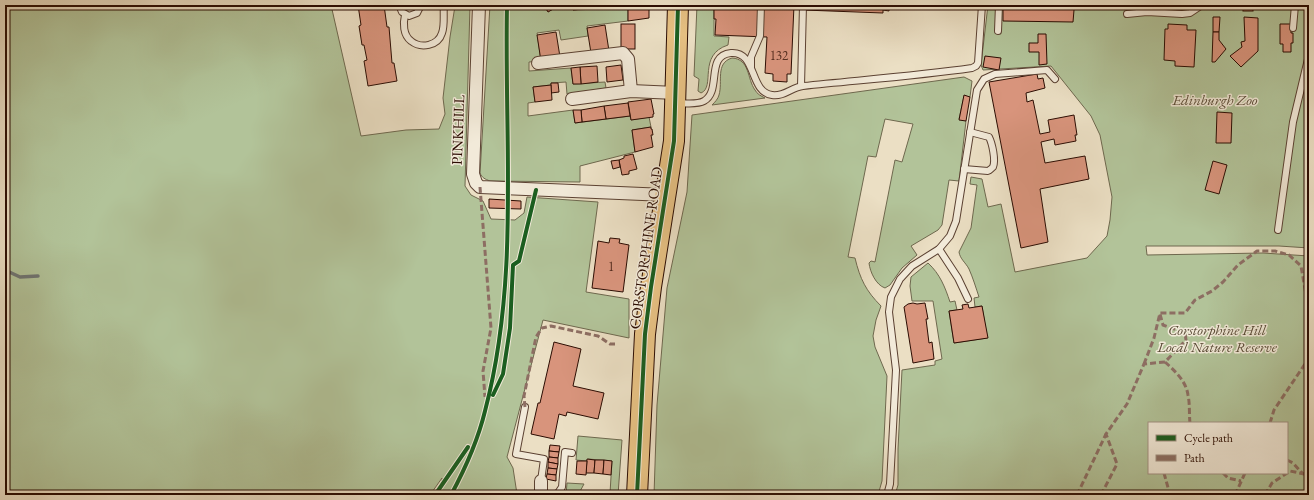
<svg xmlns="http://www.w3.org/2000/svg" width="1314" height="500" font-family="'EB Garamond',serif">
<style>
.green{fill:#b2c399;stroke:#6e684e;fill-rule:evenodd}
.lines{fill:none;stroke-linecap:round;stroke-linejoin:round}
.stream{stroke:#6e7472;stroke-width:3.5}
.building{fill:#d8947c;stroke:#2b0c02}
.lane-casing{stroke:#5b4132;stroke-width:8}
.street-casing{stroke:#5b4132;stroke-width:14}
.primary-casing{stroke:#2b0c02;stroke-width:22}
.lane{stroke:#f2ead9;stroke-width:6}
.street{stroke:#f2ead9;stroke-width:12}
.primary{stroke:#e6c082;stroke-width:20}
.quiet{stroke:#8d6e63;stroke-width:3;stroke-dasharray:6 3;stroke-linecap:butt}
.cycleway-casing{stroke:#f2ead9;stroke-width:6}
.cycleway{stroke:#1b5e20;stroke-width:4}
.labels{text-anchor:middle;stroke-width:3;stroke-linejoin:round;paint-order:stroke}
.number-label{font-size:13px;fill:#562e20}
.park-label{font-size:15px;font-style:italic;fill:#5a4c37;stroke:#f2ead9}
.street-label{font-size:15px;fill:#2b0c02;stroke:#f2ead9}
</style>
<rect width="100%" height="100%" fill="#ebdfc4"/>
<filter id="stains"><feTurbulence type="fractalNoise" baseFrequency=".005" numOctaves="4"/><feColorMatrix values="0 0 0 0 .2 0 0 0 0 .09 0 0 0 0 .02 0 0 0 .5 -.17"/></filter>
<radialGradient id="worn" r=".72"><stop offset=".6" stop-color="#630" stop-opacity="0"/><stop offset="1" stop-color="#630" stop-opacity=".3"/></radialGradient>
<g class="green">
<polygon points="5,5 331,5 361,136 406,130 439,129 445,114 443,98 450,37 455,6 470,5 465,186 471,195 483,201 491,219 515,220 524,213 527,197 598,202 586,292 629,299 629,338 543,320 507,457 513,468 517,494 515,495 435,495 442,485 442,478 430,495 5,495"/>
<path d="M490 5H544L548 12 560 5H563L565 8 566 5H573V10L598 9V5H628V21L587 26 588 36 561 40 559 30 537 33 541 61 529 62V71L571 68 573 84 605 82 606 88 567 94 566 82 551 83V85L533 87 535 102 528 103V116L573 110 575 123 630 116 631 120 649 117 651 127 632 130 635 152 580 166V182L490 181C485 179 482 178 480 173Z"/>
<path d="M697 5H714V36L729 37 728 45C697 55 716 87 701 93L698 91 699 79 694 76Z"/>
<path d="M988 5H1309V248L1279 246H1146L1147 255 1263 253 1309 256V495H895L898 485V449L902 370 935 365V361L942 359 933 301H912L910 286 911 277 928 263C940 274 945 287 950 302L955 301 957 310 949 311 954 343 987 338 982 306 975 307 974 298 979 297C976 288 973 278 969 269 966 263 960 259 959 252L971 228 977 185 970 184 971 177 982 179 988 207 1001 204 1015 272 1087 258 1107 236 1110 220 1112 197 1100 135 1091 116 1051 66 983 70 981 65ZM1149 423H1287V473H1149Z"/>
<path d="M732 58C750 59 747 79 755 90 757 94 761 96 765 98L712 105C715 102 718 99 719 95 723 82 715 63 732 58Z"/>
<path d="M964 77 972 81 970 97 964 96 959 119 966 121 959 181 949 180 942 225 938 230 911 246 917 255 902 268 890 285 885 288C876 285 870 272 869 263L871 261 875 262 895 160 902 162 913 124 885 119 876 157 868 156 848 257 855 258C860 279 866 291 881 306L876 320 873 336 875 347 887 376 882 481 878 495H654L657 405 667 288 687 192 692 115Z"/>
<polygon points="578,436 622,440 618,495 612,495 610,493 612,461 588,459 587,461 576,460"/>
<polygon points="567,483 584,484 578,495 566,495"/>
</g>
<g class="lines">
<polyline class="stream" points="5,270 20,277 38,276"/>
</g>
<g class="building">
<polygon points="358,5 384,5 387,27 389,27 392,63 394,63 397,81 368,86 364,61 367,60 364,45 362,45 359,26 361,25"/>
<polygon points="544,5 560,5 548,12"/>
<polygon points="573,5 583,5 583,9 573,10"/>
<rect x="583" y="5" width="10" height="4"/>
<polygon points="628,5 649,5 649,18 628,21"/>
<polygon points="714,5 794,5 791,74 787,74 787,82 773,81 773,74 765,73 767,37 715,35 716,19 714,19"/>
<polygon points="804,5 889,5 889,11 883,10 883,13 804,10"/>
<polygon points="1003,5 1076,5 1074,10 1073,22 1003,21"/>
<rect x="1243" y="5" width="10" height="6"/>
<polygon points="1213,17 1220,17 1219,32 1213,32"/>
<polygon points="1244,17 1258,18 1258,51 1241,67 1230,56 1242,47 1241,42 1245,41"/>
<rect x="621" y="24" width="14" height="25"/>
<polygon points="1168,24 1187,25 1187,30 1196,30 1194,67 1175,66 1175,61 1164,60 1165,29 1168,29"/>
<polygon points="1280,24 1291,24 1291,33 1293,33 1293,43 1291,43 1291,52 1283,52 1283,44 1280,44"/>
<polygon points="605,25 609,51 591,53 587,28"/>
<polygon points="556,32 560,57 541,61 537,35"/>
<polygon points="1213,32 1219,32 1219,40 1226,49 1215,62 1212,62"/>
<polygon points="1038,34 1046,34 1047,64 1039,65 1039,52 1029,52 1029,43 1038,43"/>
<polygon points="985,56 1001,58 999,70 983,67"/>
<polygon points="621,65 623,80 607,82 606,67"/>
<polygon points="597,66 598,82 581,84 580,67"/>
<polygon points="580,67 581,84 573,84 571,68"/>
<polygon points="1037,74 1038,79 1043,78 1045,88 1026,93 1027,102 1033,100 1040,134 1050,132 1048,120 1074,115 1077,135 1075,135 1076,141 1055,145 1054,139 1041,142 1045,163 1085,156 1089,179 1040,189 1048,242 1021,248 989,82"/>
<polygon points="551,83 558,83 559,92 551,93"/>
<polygon points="551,85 552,100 535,102 533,87"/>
<polygon points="964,95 970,97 966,121 959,120"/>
<polygon points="651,99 654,114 653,114 653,117 631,120 628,102"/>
<polygon points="628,103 630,116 606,119 604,106"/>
<polygon points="604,106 606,119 582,122 581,110"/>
<polygon points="573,110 581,110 582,122 575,123"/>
<polygon points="1217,112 1232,113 1231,143 1216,143"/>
<polygon points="651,127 651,129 652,129 653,135 651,135 653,147 635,152 632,130"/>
<polygon points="633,154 637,169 629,171 629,174 622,175 619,160 624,158 624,156"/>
<polygon points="619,160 620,167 613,169 611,161"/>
<polygon points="1213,161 1227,165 1219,194 1205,190"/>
<polygon points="489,199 521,201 521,209 489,208"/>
<polygon points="610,238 620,239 619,243 629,245 623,292 592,288 598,241 609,243"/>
<polygon points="913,303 917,304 925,303 928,319 926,319 929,343 932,342 934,359 913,363 904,307 908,304"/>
<polygon points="968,304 969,308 982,306 988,338 954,343 949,311 963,309 962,305"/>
<polygon points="554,342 581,349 573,386 604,393 598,419 567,412 566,416 559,414 554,439 531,434 538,403 540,403"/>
<polygon points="550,445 560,446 559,452 549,451"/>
<polygon points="549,451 559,452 558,458 549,457"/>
<polygon points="549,457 558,458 558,464 548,462"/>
<polygon points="587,459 595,460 594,473 586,473"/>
<polygon points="595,460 604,460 603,474 594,473"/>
<polygon points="604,460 612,461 611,475 603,474"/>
<polygon points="577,461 587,461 586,475 576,474"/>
<polygon points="548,462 558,464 557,469 548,468"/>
<polygon points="548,468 557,469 556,475 547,474"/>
<polygon points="547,474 556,475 556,481 546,479"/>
</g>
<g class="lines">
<g class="lane-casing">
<g id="lane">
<polyline points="399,5 402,12 409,16 417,13 421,5"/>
<polyline points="1127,14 1147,12 1182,14 1190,13 1202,5"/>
<path d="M405 15C403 23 403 35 411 41 421 49 438 46 442 33 445 25 443 14 444 5"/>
<polyline points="1293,28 1295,5"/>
<polyline points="998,31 999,5"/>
<polyline points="751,67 751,57 760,36 761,5"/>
<polyline points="801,86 803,5"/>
<path d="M677 103C685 103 697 105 704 101 722 91 705 55 731 53 757 51 749 92 772 95 784 97 792 87 803 86 860 80 916 76 972 68L976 66 978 63 982 5"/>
<path d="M964 169 988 171C989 171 992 168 993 167 996 160 992 143 989 137L970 132"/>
<polyline points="1278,230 1293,122 1309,55"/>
<polyline points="939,249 958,278 968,299"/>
<polyline points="525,407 516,454 544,459 541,481"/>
<polyline points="552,495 558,493 562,487 565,452 572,453"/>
<polyline points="887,495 890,484 896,370 889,312 891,297 900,279 912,266 939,249 950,236 956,221 977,90 984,79 995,74 1047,70 1055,79"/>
</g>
</g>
<g class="street-casing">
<g id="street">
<polyline points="479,5 473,174 476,183 480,187 666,195"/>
<polyline points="538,63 623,53 628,59 631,91"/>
<polyline points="572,99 631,91 676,93"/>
<polyline points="541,495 541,481"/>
</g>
</g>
<g class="primary-casing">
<polyline id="primary" points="637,495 645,334 651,287 674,141 678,5"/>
</g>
<use href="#lane" class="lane"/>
<use href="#street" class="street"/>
<use href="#primary" class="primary"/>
<g class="quiet">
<polyline points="480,187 491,328 483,371 485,397"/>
<path d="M1165 362C1175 371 1186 381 1188 395 1190 404 1189 414 1190 423"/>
<polyline points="1144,364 1154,338 1160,313 1185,313 1195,300 1212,291 1223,282 1238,265 1257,251 1275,251 1289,255 1301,266 1306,295 1309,301"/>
<polyline points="525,407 524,396 536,337 542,328 551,326 598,336 610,344 615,344"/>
<polyline points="1270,423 1274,410 1309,358"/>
<polyline points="1287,460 1293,463 1303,474"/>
<polyline points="1164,473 1170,495"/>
<polyline points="1223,473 1228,478 1241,481"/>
<polyline points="1077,495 1106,434"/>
<polyline points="1101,495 1117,464 1106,434 1127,404 1144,364 1165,362 1186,340 1185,333 1163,325 1160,314"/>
<polyline points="1235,495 1245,473"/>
<polyline points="1265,495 1272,483 1290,471 1309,475"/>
</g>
<g class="cycleway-casing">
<g id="cycleway">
<polyline points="493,395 503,374 510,328 513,265 519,261 536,190"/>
<polyline points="435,495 468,447"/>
<path d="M451 495C465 469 478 440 485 411 520 279 504 140 507 5"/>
<polyline points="637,495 645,334 651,287 674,141 678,5"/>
</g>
</g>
<use href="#cycleway" class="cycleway"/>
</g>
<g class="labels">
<g class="number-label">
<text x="779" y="60">132</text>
<text x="611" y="271">1</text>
</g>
<g class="park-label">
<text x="1215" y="105">Edinburgh Zoo</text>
<text x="1217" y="335">Corstorphine Hill<tspan x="1217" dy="17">Local Nature Reserve</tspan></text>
</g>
<g class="street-label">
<text transform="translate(458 130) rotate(-88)" y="5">PINKHILL</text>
<text transform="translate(646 248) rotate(-82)" y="5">CORSTORPHINE ROAD</text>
</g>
</g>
<rect width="1314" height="500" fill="none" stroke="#ebdfc4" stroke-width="20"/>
<rect x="6" y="6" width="1302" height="488" fill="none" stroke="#2b0c02" stroke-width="2"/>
<rect x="10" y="10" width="1294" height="480" fill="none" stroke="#2b0c02"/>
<rect x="1148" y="422" width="140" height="52" fill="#f2ead9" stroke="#a29183"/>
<rect x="1156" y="435" width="20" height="6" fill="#1b5e20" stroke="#a29183"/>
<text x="1184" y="442" font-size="12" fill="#2b0c02">Cycle path</text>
<rect x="1156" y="455" width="20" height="6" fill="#8d6e63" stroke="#a29183"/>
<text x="1184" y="462" font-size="12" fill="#2b0c02">Path</text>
<rect width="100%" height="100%" filter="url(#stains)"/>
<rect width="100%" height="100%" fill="url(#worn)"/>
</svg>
